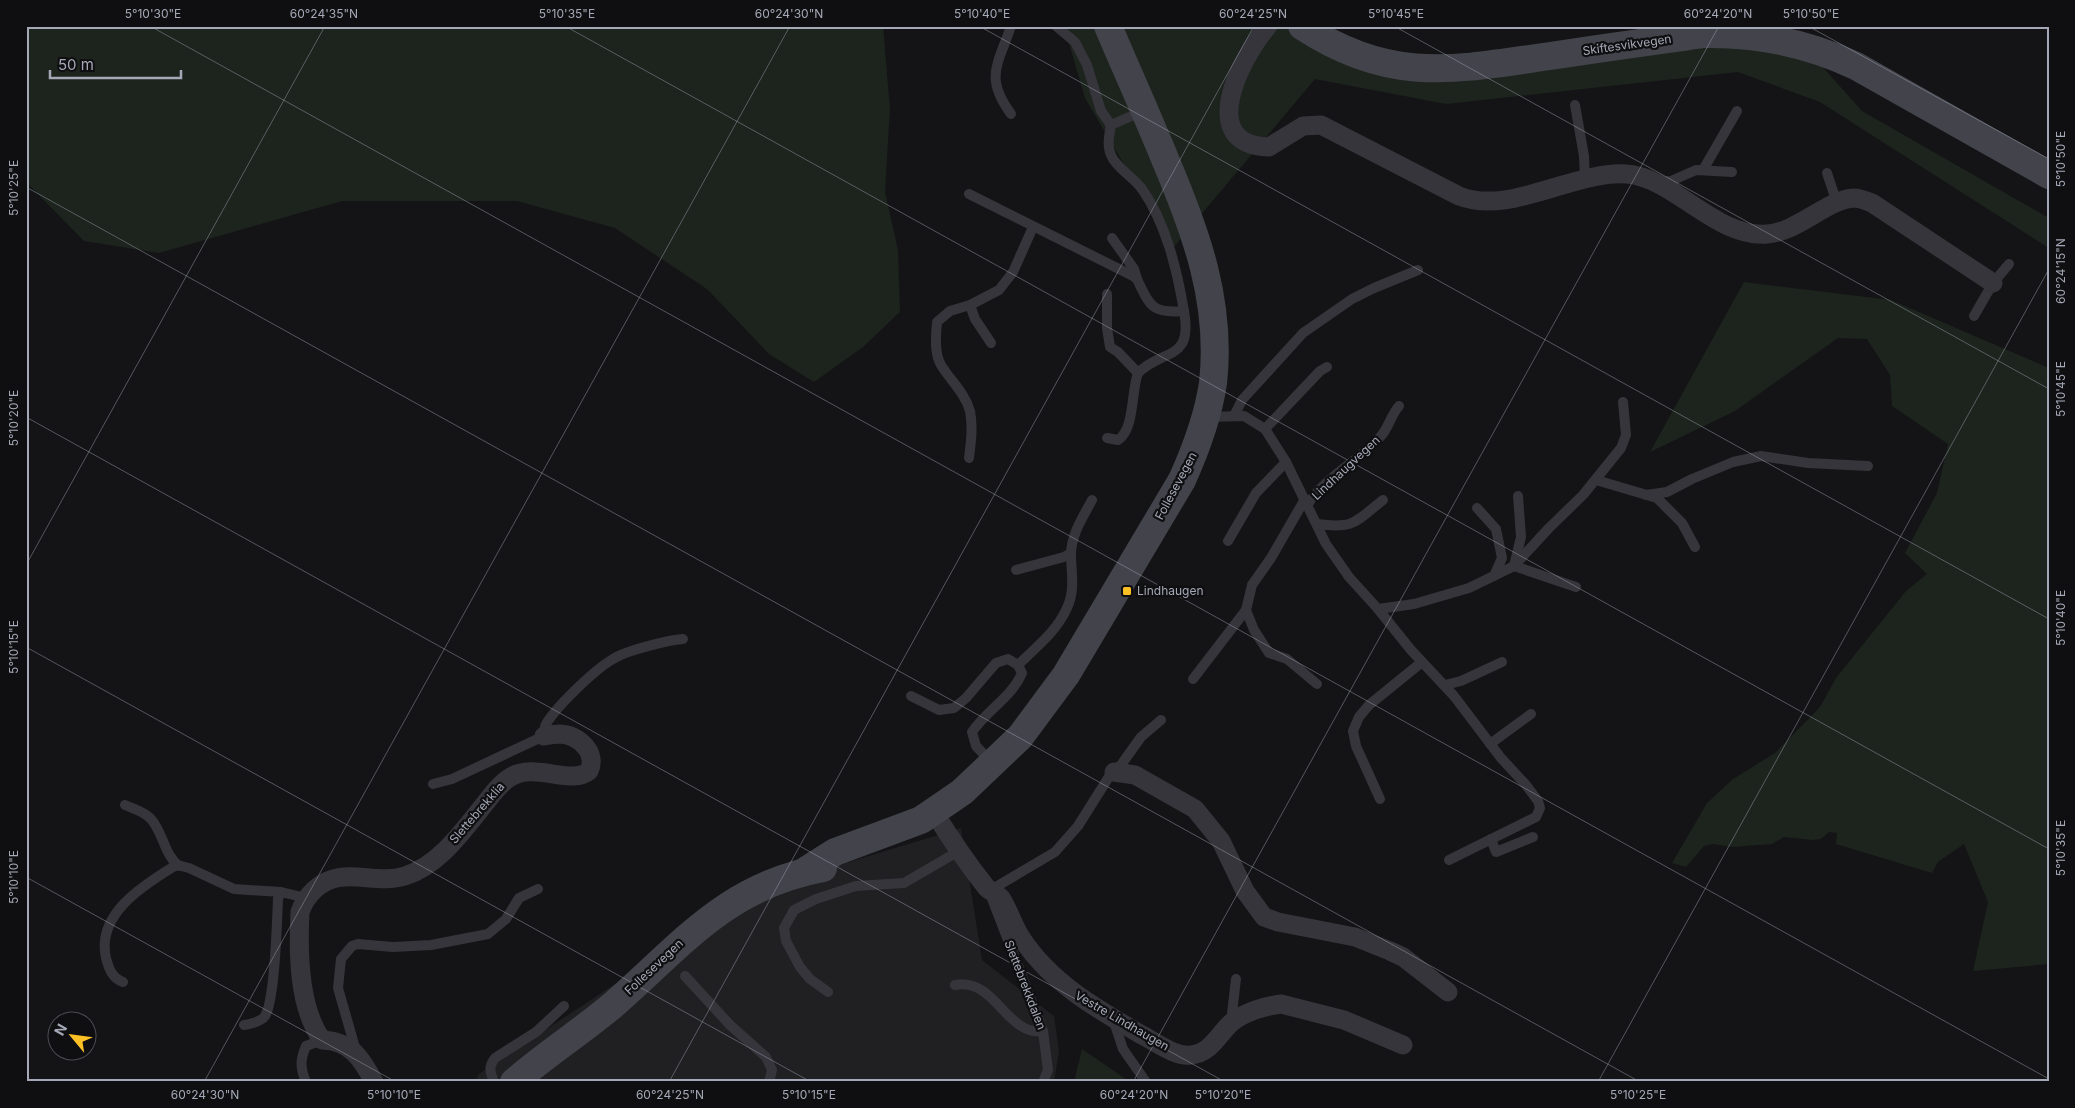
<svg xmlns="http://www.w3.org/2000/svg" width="2075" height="1108" font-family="Inter,sans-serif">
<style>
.built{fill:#202023}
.green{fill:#1c241d}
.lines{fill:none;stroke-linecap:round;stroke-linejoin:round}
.service{stroke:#35353b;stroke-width:10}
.minor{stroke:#35353b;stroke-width:19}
.secondary{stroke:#43444b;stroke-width:28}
.ticks{fill:none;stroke:#a5a9b7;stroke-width:1;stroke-opacity:0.45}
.poi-dot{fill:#fdc125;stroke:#0f0f11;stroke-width:2}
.labels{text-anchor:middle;stroke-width:4.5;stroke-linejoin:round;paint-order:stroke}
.street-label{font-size:12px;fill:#a5a9b7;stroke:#0f0f11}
.poi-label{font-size:12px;fill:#a5a9b7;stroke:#0f0f11;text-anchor:start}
.neatline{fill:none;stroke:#a5a9b7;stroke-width:2}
.ticks-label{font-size:12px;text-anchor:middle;fill:#a5a9b7}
</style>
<rect width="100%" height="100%" fill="#141416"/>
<polygon class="built" points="961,828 982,960 1054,1016 1059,1051 1054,1082 475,1082 479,1074 627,976 793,879"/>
<g class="green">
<polygon points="26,26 883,26 890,109 885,192 898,250 900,312 863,347 814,382 769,354 707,289 615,228 517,201 342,201 159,253 84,241 26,182"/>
<polygon points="1064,26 1307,26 1322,40 1436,63 1695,27 1820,64 1862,111 2049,218 2049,248 1820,102 1738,72 1446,104 1315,79 1173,248 1085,98"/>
<polygon points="1744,282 1891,300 2049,368 2049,964 1973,971 1988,902 1964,844 1938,862 1932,873 1836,844 1837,833 1829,832 1821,839 1812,840 1784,837 1772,844 1732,847 1713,844 1704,846 1686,867 1672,863 1707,803 1733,779 1775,753 1820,707 1836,678 1906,591 1927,574 1905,553 1937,493 1948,444 1892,406 1890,375 1867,339 1838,338 1735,411 1650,452"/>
<polygon points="1082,1049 1130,1082 1074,1082"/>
</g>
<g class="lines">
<g class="service">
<polyline points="1056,26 1075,42 1087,65 1101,111 1111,125"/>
<polyline points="1575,105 1584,156 1585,180"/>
<path d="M1011 114C984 77 998 65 1011 26"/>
<polyline points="1703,170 1737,111"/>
<polyline points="1827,173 1837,203"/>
<polyline points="1661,182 1671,181 1696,170 1732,172"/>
<path d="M969 194 1133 276 1137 279C1150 306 1152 314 1184 311 1177 270 1166 223 1142 189 1134 178 1120 170 1113 159 1106 148 1109 136 1111 125L1143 111"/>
<polyline points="1112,238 1134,269 1137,279"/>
<path d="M1107 294V328L1110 347 1118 352 1138 373C1163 348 1193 362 1184 311"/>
<polyline points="970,305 975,319 991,343"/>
<polyline points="1974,316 1993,283 2009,264"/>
<polyline points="1234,416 1242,400 1303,333 1352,299 1374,288 1418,270"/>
<polyline points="1207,417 1244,416 1265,429 1286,462 1326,544 1349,577 1378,609 1411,650 1454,696 1501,758 1526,785 1538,801 1540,808 1536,817 1449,860"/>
<polyline points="1265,429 1320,371 1327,367"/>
<path d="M1107 438 1118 440C1135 429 1131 391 1138 373"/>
<path d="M969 458C971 442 973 427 970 411 965 393 950 380 941 365 934 353 936 335 937 322L950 311 970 305 999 290 1013 272 1033 227"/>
<polyline points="1596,480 1657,498 1682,523 1695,547"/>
<polyline points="1646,495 1667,492 1692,479 1733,462 1761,456 1808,463 1868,466"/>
<polyline points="1518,496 1521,537 1514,566 1576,587"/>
<polyline points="1305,499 1271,558 1252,585 1246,610 1254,630 1269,653 1287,659 1317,684"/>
<path d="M1308 504C1326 476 1359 461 1381 436 1389 427 1391 415 1399 406"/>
<polyline points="1477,508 1496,529 1502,558 1494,576"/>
<path d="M1317 524C1355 529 1355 522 1383 500"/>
<polyline points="1228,541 1256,493 1286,462"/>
<polyline points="1016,570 1064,557 1071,553"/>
<polyline points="1378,609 1414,604 1469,588 1514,566 1549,528 1583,495 1621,448 1626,435 1623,402"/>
<path d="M1018 665C1035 648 1056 632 1066 610 1076 591 1071 573 1071 553 1072 533 1083 517 1092 500"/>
<polyline points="1193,679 1246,610"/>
<polyline points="1445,685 1461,681 1502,662"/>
<path d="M911 696 939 710 954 708 966 698 996 663 1008 659 1018 665 1022 673C1012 697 987 710 972 732L976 746 992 763"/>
<polyline points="1490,744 1531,714"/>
<path d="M433 784 452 779 544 736C544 732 544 728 546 724 557 706 594 670 613 659 625 651 668 640 683 639"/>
<polyline points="1380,799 1356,746 1353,731 1359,717 1369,705 1422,662"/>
<path d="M125 805C134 809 143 811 150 818 163 831 164 855 179 866"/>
<polyline points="1491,839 1496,852 1533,837"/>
<polyline points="685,976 730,1025 766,1057 772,1070 769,1082"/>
<path d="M123 982C112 978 109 969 106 958 96 915 142 886 173 867L177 865 189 868 234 889 281 892 306 898"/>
<path d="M955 985C995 977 1007 1037 1043 1031"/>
<polyline points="828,992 810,979 800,967 786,941 784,928 794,910 816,899 856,886 904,883 959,851"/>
<polyline points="1113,1019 1123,1049 1146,1082"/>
<polyline points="1231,1022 1236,979"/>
<path d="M244 1025C250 1024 261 1022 265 1016 275 1000 277 921 278 899L281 892"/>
<polyline points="356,1051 338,988 341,959 352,946 358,944 393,947 431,945 488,934 506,919 519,898 538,889"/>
<path d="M306 1082C300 1068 300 1060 306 1046L322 1040"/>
<path d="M494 1082C490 1072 488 1067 495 1058L536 1032 564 1006"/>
<polyline points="1043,1082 1048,1070 1043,1031 989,891 1055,852 1078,826 1110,775 1121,765 1141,737 1161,720"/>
</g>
<g class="minor">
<path d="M1268 26C1241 57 1195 145 1269 147L1303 126 1321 125 1459 196C1509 216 1573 171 1626 174 1674 177 1715 238 1767 234 1798 232 1828 199 1854 198 1859 198 1867 201 1872 203L1993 283"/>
<polyline points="1114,772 1135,775 1195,809 1221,841 1245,891 1264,917 1278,922 1355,937 1390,951 1403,957 1448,992"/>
<path d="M934 812C950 838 967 863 986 887 990 892 997 893 1001 898 1009 910 1013 926 1022 939 1051 983 1097 1009 1142 1035 1156 1042 1175 1057 1191 1055 1211 1053 1218 1035 1231 1023 1244 1012 1265 1006 1281 1004L1344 1020 1403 1045"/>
<path d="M374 1082C362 1059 351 1041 322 1040 298 1007 298 951 300 912 303 903 307 897 314 890 342 864 373 886 405 876 439 865 462 832 483 806 491 796 498 785 509 778 534 761 571 786 589 771 598 752 578 735 560 734 554 734 549 735 544 736"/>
</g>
<g class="secondary">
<path d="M1302 26C1390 84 1453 70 1550 56 1601 48 1653 41 1704 34 1759 33 1807 43 1856 66L2049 175"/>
<path d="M805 871 835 852 921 820 962 792 1020 737 1066 675 1182 480C1196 449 1208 417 1213 383 1222 302 1196 232 1165 159 1147 115 1127 71 1108 26"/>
<path d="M514 1082C546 1054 581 1032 613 1005 683 944 726 886 823 868"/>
</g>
</g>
<path class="ticks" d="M150 26 2049 1079M565 26 2049 849M979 26 2049 619M1394 26 2049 389M1808 26 2049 159M26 187 1640 1082M26 417 1225 1082M26 565 325 26M26 647 811 1082M26 877 396 1082M204 1082 790 26M669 1082 1254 26M1133 1082 1719 26M1598 1082 2049 269"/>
<rect class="poi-dot" x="1122" y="586" width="10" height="10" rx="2.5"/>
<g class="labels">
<g class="street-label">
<text transform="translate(1627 45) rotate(-8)" y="4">Skiftesvikvegen</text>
<text transform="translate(1346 468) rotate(-43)" y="4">Lindhaugvegen</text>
<text transform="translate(1176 486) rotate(-62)" y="4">Follesevegen</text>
<text transform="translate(477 813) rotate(-49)" y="4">Slettebrekklia</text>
<text transform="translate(654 967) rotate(-43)" y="4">Follesevegen</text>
<text transform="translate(1025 985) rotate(69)" y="4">Slettebrekkdalen</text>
<text transform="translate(1122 1021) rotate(30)" y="4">Vestre Lindhaugen</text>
</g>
<g class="poi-label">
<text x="1137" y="595">Lindhaugen</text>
</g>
</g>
<rect width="2075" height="1108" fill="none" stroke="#0f0f11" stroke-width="55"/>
<g transform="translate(72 1036) rotate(299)"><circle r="24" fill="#0f0f11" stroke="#4b4d53"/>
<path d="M0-4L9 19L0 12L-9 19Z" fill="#fdc125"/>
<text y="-8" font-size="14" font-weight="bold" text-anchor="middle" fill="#a5a9b7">N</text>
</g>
<path d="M50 70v8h131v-8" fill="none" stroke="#a5a9b7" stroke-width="2.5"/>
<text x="58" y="70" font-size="15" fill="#a5a9b7" stroke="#0f0f11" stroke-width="4" paint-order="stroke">50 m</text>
<rect x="28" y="28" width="2020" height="1052" class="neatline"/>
<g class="ticks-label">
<text x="153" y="18">5°10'30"E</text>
<text x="324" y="18">60°24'35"N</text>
<text x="567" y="18">5°10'35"E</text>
<text x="789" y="18">60°24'30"N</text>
<text x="982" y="18">5°10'40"E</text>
<text x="1253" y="18">60°24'25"N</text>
<text x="1396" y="18">5°10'45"E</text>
<text x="1718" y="18">60°24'20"N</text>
<text x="1811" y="18">5°10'50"E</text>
<text transform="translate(2061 159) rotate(-90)" y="4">5°10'50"E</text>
<text transform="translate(14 188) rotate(-90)" y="4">5°10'25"E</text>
<text transform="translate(2061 271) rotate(-90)" y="4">60°24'15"N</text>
<text transform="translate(2061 389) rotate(-90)" y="4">5°10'45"E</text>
<text transform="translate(14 418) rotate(-90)" y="4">5°10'20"E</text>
<text transform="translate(2061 618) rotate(-90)" y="4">5°10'40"E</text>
<text transform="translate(14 647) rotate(-90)" y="4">5°10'15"E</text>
<text transform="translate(2061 848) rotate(-90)" y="4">5°10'35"E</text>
<text transform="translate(14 877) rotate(-90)" y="4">5°10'10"E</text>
<text x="205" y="1099">60°24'30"N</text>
<text x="394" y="1099">5°10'10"E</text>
<text x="670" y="1099">60°24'25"N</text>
<text x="809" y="1099">5°10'15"E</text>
<text x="1134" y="1099">60°24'20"N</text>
<text x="1223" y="1099">5°10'20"E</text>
<text x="1638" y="1099">5°10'25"E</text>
</g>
</svg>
